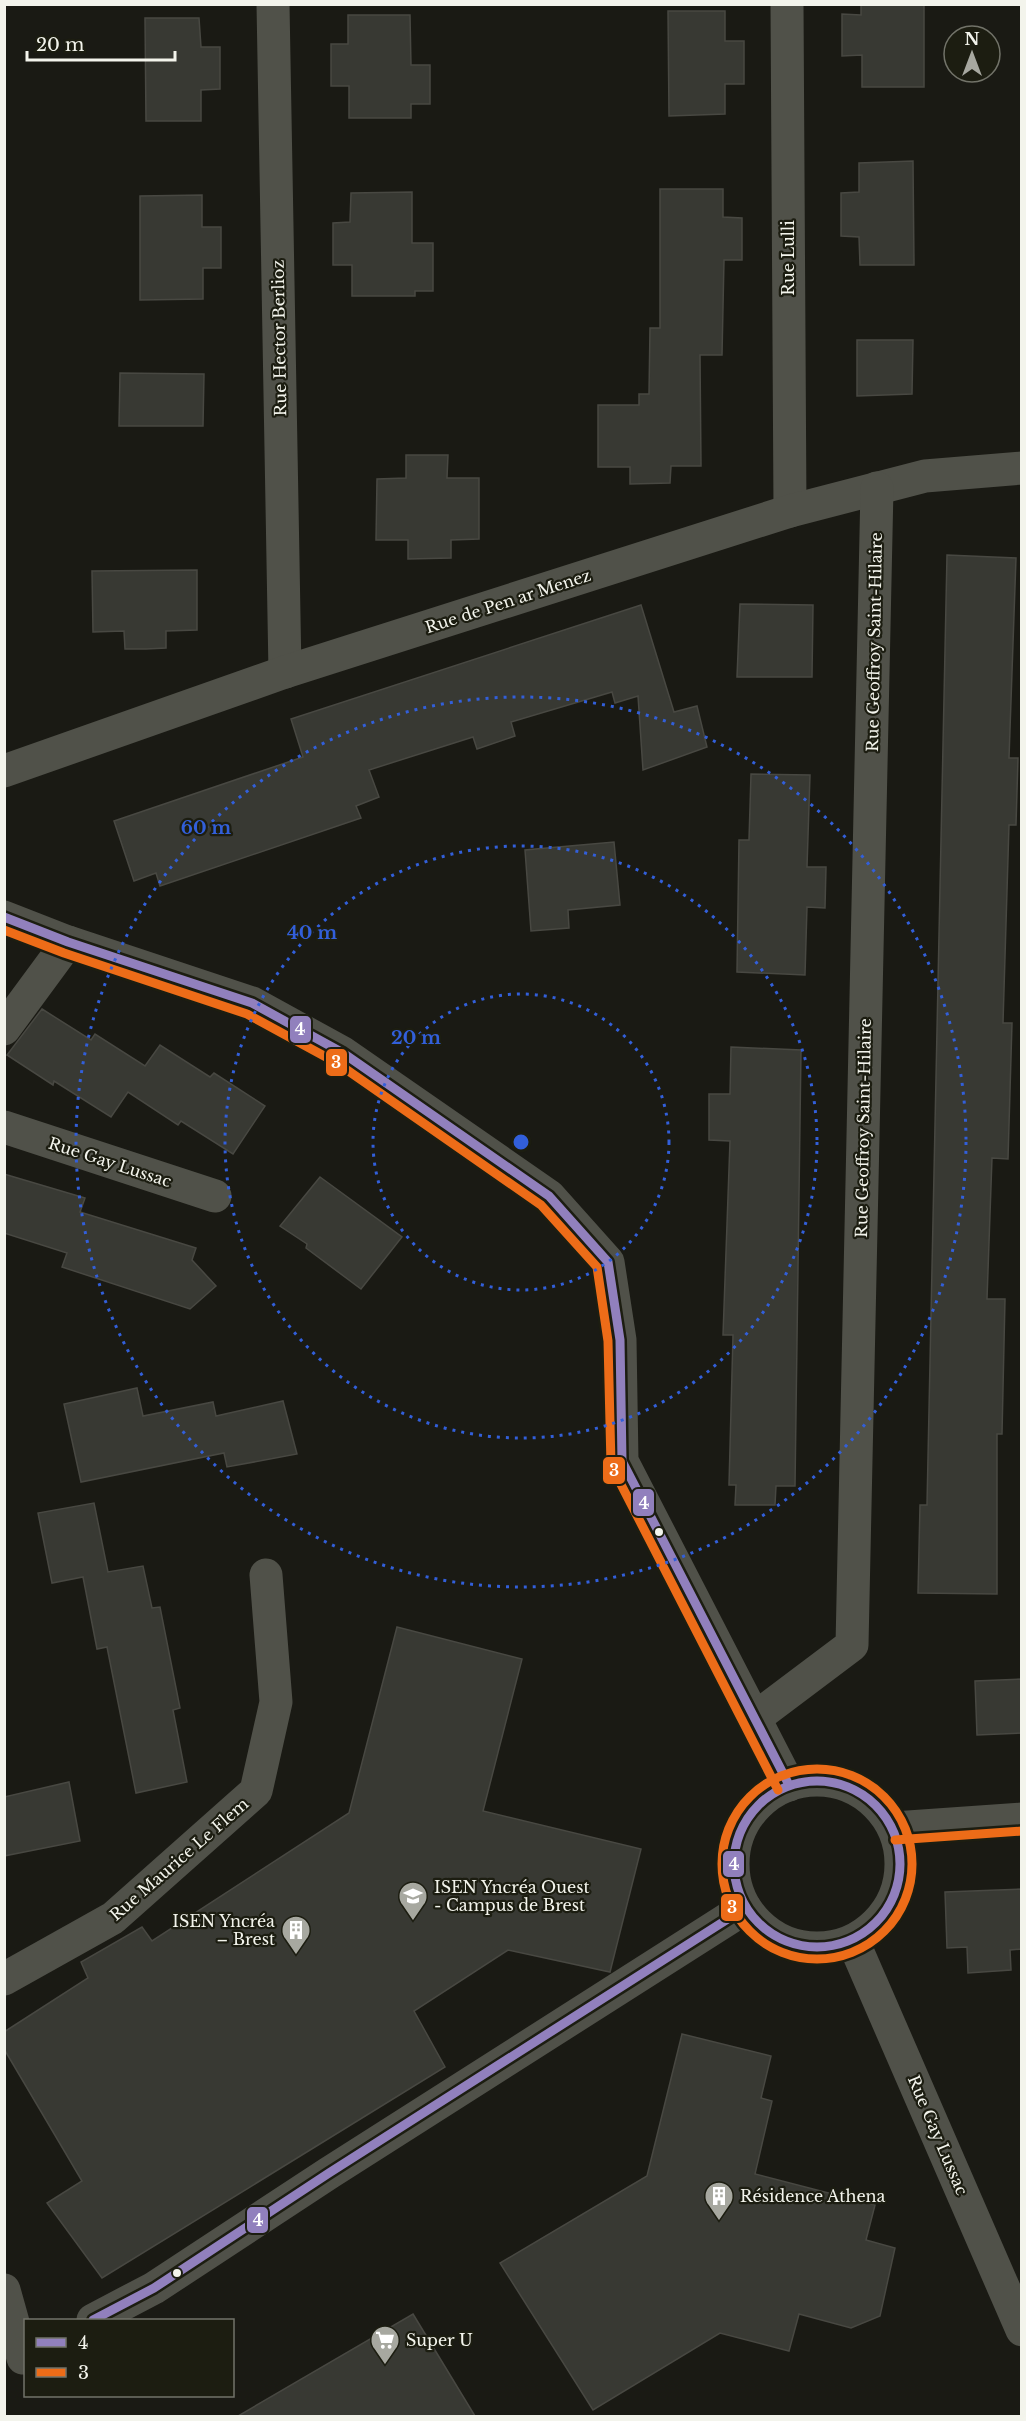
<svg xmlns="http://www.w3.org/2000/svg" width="1026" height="2421" font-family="'Libre Baskerville',serif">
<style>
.building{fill:#383933;stroke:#484842;stroke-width:1.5}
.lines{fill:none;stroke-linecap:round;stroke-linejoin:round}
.minor{stroke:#505149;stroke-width:33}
.bus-1-casing{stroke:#1c1d11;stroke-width:14}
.bus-2-casing{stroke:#1c1d11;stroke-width:14}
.bus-1{stroke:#9180bd;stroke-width:9}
.bus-2{stroke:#ed6c18;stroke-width:9}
.ring{fill:none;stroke:#325fda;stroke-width:3;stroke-dasharray:3 6}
.bus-dot{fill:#f3f4ec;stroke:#1c1d11;stroke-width:2}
.labels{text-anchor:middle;stroke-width:4.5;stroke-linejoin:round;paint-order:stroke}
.street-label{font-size:16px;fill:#f3f4ec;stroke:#1c1d11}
.poi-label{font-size:16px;fill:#f3f4ec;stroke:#1c1d11;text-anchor:start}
.centre{fill:#325fda;stroke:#1c1d11;stroke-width:3}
.ring-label{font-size:18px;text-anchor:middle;font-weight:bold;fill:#325fda;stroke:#1c1d11;stroke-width:4.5;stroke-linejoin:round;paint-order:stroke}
.line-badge{stroke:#1c1d11;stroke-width:2}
.badge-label{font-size:16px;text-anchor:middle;font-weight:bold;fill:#fff}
</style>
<rect width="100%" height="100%" fill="#1a1a14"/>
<g class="building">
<polygon points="861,4 924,4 924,87 862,87 862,55 842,56 842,14 861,15"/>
<polygon points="668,11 725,11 725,41 744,41 744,84 725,84 725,114 669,116"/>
<polygon points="348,15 410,15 411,65 430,65 430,104 411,104 411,118 349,118 349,86 331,86 331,44 348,44"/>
<polygon points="145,18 199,18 201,47 220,47 220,89 201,90 201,121 146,121"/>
<polygon points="913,161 914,265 860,265 859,237 841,236 841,193 859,192 859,163"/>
<polygon points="660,189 723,189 723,217 742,218 742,260 724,260 722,355 700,355 701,466 671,466 670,483 630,484 630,467 598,467 598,405 639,405 639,394 649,394 650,328 660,328"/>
<polygon points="412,192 412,243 433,243 433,291 415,291 415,296 352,296 352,265 333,265 333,223 350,222 351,193"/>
<polygon points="202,195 202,227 221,227 221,268 203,268 203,299 140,300 140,196"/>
<polygon points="857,340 913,340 912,394 857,396"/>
<polygon points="120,373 204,374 203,426 119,426"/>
<polygon points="406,455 448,455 447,478 479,478 479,539 451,540 451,558 408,559 408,540 376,540 377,479 406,478"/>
<polygon points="947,555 1016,558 1009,758 1018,758 1016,825 1009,825 1003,1023 1012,1023 1008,1159 992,1158 987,1299 1005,1299 1002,1434 997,1434 997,1594 918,1593 920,1505 927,1505"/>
<polygon points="197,570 197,630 166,631 166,648 146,649 125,649 124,631 93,632 92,571"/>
<polygon points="740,604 813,605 812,677 737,677"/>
<polygon points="641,605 674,712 697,706 707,747 643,770 638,696 615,703 612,692 511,722 515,736 477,749 473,737 369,770 379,797 356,806 361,818 160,886 156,873 134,881 114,821 303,757 291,719"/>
<polygon points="751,774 810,775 807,867 826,867 825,908 807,907 805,975 737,972 739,840 749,840"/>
<polygon points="614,842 620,905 568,910 569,928 531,931 525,850"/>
<polygon points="42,1009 91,1040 95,1034 145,1066 160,1045 210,1077 214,1073 265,1106 233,1154 181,1121 178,1125 128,1092 111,1117 54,1081 53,1085 7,1055"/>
<polygon points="731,1047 801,1050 795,1486 776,1486 775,1505 735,1505 736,1485 729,1485 733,1335 723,1335 730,1141 709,1140 709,1094 730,1094"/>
<polygon points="4,1174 85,1198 80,1212 196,1248 192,1260 216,1286 190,1309 62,1267 67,1253 4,1233"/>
<polygon points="320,1177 402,1237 361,1289 306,1248 307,1244 280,1226"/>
<polygon points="137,1388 143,1416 213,1402 216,1416 283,1401 297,1454 227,1467 224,1453 81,1482 64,1404"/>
<polygon points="94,1503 108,1572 143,1566 152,1608 160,1607 180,1708 173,1710 187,1782 136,1793 107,1647 97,1649 83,1577 52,1583 38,1513"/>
<polygon points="397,1627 522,1659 483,1811 641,1849 610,1972 508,1950 414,2011 445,2067 102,2278 47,2203 82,2181 4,2049 4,2032 88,1978 81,1962 142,1927 152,1941 349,1813"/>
<polygon points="1022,1679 1022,1733 977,1735 975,1681"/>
<polygon points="69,1782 80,1841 4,1856 4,1797"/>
<polygon points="1022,1889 1022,1949 1010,1950 1011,1970 968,1973 967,1947 947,1948 945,1892"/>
<polygon points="682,2034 771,2056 761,2098 772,2101 755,2174 875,2205 866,2240 895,2248 880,2316 851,2328 799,2314 789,2351 720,2333 593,2410 500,2263 647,2176"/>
<polygon points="413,2314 475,2416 238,2416"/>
</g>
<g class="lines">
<g class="minor">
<polyline points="273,4 285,672"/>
<polyline points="787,4 790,511"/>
<polyline points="4,771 285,672 790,511 925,476 1022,468"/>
<polyline points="4,917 68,942 252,1003 343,1053 549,1196 608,1262 620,1340 622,1461 789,1785"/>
<polyline points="4,1029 68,942"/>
<polyline points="4,1127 215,1196"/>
<polyline points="755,1718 852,1645 877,488"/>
<circle cx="817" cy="1864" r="84"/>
<polyline points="894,1828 1022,1819"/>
<polyline points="853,1941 1022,2330"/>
<polyline points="4,1979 113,1918 256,1791 276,1702 266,1575"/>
<polyline points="4,2290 23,2358"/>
<polyline points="93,2320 154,2288 329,2173 745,1908"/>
</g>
<g class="bus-1-casing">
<g id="bus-1">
<polyline points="4,917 68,942 252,1003 343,1053 549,1196 608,1262 620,1340 622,1461 789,1785"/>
<circle cx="817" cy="1864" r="83"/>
<polyline points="93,2320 154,2288 329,2173 745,1908"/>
</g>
</g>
<g class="bus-2-casing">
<g id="bus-2">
<polyline points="4,930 64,953 247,1014 337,1063 541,1205 597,1267 608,1341 611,1465 778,1790"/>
<circle cx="817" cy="1864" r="95"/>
<polyline points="895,1840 1022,1831"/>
</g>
</g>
<use href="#bus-1" class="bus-1"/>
<use href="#bus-2" class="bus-2"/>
</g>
<g class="ring">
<circle cx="521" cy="1142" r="148"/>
<circle cx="521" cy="1142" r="296"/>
<circle cx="521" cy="1142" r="445"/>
</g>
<defs>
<g id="university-pin" transform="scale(1.5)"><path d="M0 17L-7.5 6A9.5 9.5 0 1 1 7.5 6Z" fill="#a7a8a0" stroke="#1c1d11"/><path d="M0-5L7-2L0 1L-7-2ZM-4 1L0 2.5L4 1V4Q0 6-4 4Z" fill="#fff"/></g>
<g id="building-pin" transform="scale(1.5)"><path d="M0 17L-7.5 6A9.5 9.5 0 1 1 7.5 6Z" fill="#a7a8a0" stroke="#1c1d11"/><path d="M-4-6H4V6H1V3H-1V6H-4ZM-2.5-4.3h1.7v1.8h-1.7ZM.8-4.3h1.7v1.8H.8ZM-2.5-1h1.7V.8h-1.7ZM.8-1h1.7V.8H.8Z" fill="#fff"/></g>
<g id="supermarket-pin" transform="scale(1.5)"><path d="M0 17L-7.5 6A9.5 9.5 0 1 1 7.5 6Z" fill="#a7a8a0" stroke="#1c1d11"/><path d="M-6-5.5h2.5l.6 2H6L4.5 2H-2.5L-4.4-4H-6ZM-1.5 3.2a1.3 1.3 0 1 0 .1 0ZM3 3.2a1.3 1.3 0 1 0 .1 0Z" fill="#fff"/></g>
</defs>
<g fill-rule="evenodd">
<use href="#university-pin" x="413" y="1896"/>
<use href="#building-pin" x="296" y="1930"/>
<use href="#building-pin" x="719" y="2196"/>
<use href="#supermarket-pin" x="385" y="2340"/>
</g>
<g class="bus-dot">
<circle cx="659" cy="1532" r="5"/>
<circle cx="177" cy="2273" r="5"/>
</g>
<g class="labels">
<g class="street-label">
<text transform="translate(788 258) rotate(-90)" y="6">Rue Lulli</text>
<text transform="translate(279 338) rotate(-91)" y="6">Rue Hector Berlioz</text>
<text transform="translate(508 601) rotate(-18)" y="6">Rue de Pen ar Menez</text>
<text transform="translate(874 642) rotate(-89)" y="6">Rue Geoffroy Saint-Hilaire</text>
<text transform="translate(863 1128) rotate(-89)" y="6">Rue Geoffroy Saint-Hilaire</text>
<text transform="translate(110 1162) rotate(18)" y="6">Rue Gay Lussac</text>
<text transform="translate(179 1859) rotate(-41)" y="6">Rue Maurice Le Flem</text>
<text transform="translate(938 2135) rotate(67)" y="6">Rue Gay Lussac</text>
</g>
<g class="poi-label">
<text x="434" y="1893">ISEN Yncréa Ouest<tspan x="434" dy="18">- Campus de Brest</tspan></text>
<text x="275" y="1927" text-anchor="end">ISEN Yncréa<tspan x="275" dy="18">– Brest</tspan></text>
<text x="740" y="2202">Résidence Athena</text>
<text x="406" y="2346">Super U</text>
</g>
</g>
<circle cx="521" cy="1142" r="9" class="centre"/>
<g class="ring-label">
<text x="206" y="834">60 m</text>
<text x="312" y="939">40 m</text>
<text x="416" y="1044">20 m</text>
</g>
<g class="line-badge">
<rect x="289" y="1015" width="23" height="29" rx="6" fill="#9180bd"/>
<rect x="325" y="1048" width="23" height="29" rx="6" fill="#ed6c18"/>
<rect x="602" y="1456" width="24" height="29" rx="6" fill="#ed6c18"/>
<rect x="632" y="1488" width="23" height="29" rx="6" fill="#9180bd"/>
<rect x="722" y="1850" width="23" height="28" rx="6" fill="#9180bd"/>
<rect x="720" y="1893" width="24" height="29" rx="6" fill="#ed6c18"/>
<rect x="246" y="2206" width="23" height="28" rx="6" fill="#9180bd"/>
</g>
<g class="badge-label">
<text x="300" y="1035">4</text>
<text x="336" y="1068">3</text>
<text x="614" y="1476">3</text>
<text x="644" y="1509">4</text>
<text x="734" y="1870">4</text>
<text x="732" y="1913">3</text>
<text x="258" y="2226">4</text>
</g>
<rect width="1026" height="2421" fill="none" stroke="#f3f4ec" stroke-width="12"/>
<rect x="24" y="2319" width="210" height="78" fill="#1c1d11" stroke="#727369" stroke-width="1.5"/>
<rect x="36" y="2338" width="30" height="9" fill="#9180bd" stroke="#727369" stroke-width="1.5"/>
<text x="78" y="2349" font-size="18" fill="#f3f4ec">4</text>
<rect x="36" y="2368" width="30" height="9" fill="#ed6c18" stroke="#727369" stroke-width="1.5"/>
<text x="78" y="2379" font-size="18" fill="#f3f4ec">3</text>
<g transform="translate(972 54)"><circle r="28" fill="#1c1d11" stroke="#727369" stroke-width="1.5"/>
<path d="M0-4.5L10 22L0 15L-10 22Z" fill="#a7a8a0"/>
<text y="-9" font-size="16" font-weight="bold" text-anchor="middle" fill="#f3f4ec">N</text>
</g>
<path d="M27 51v9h148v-9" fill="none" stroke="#f3f4ec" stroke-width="3"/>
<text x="36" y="51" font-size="18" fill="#f3f4ec" stroke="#1c1d11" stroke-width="4.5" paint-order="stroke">20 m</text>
</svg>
